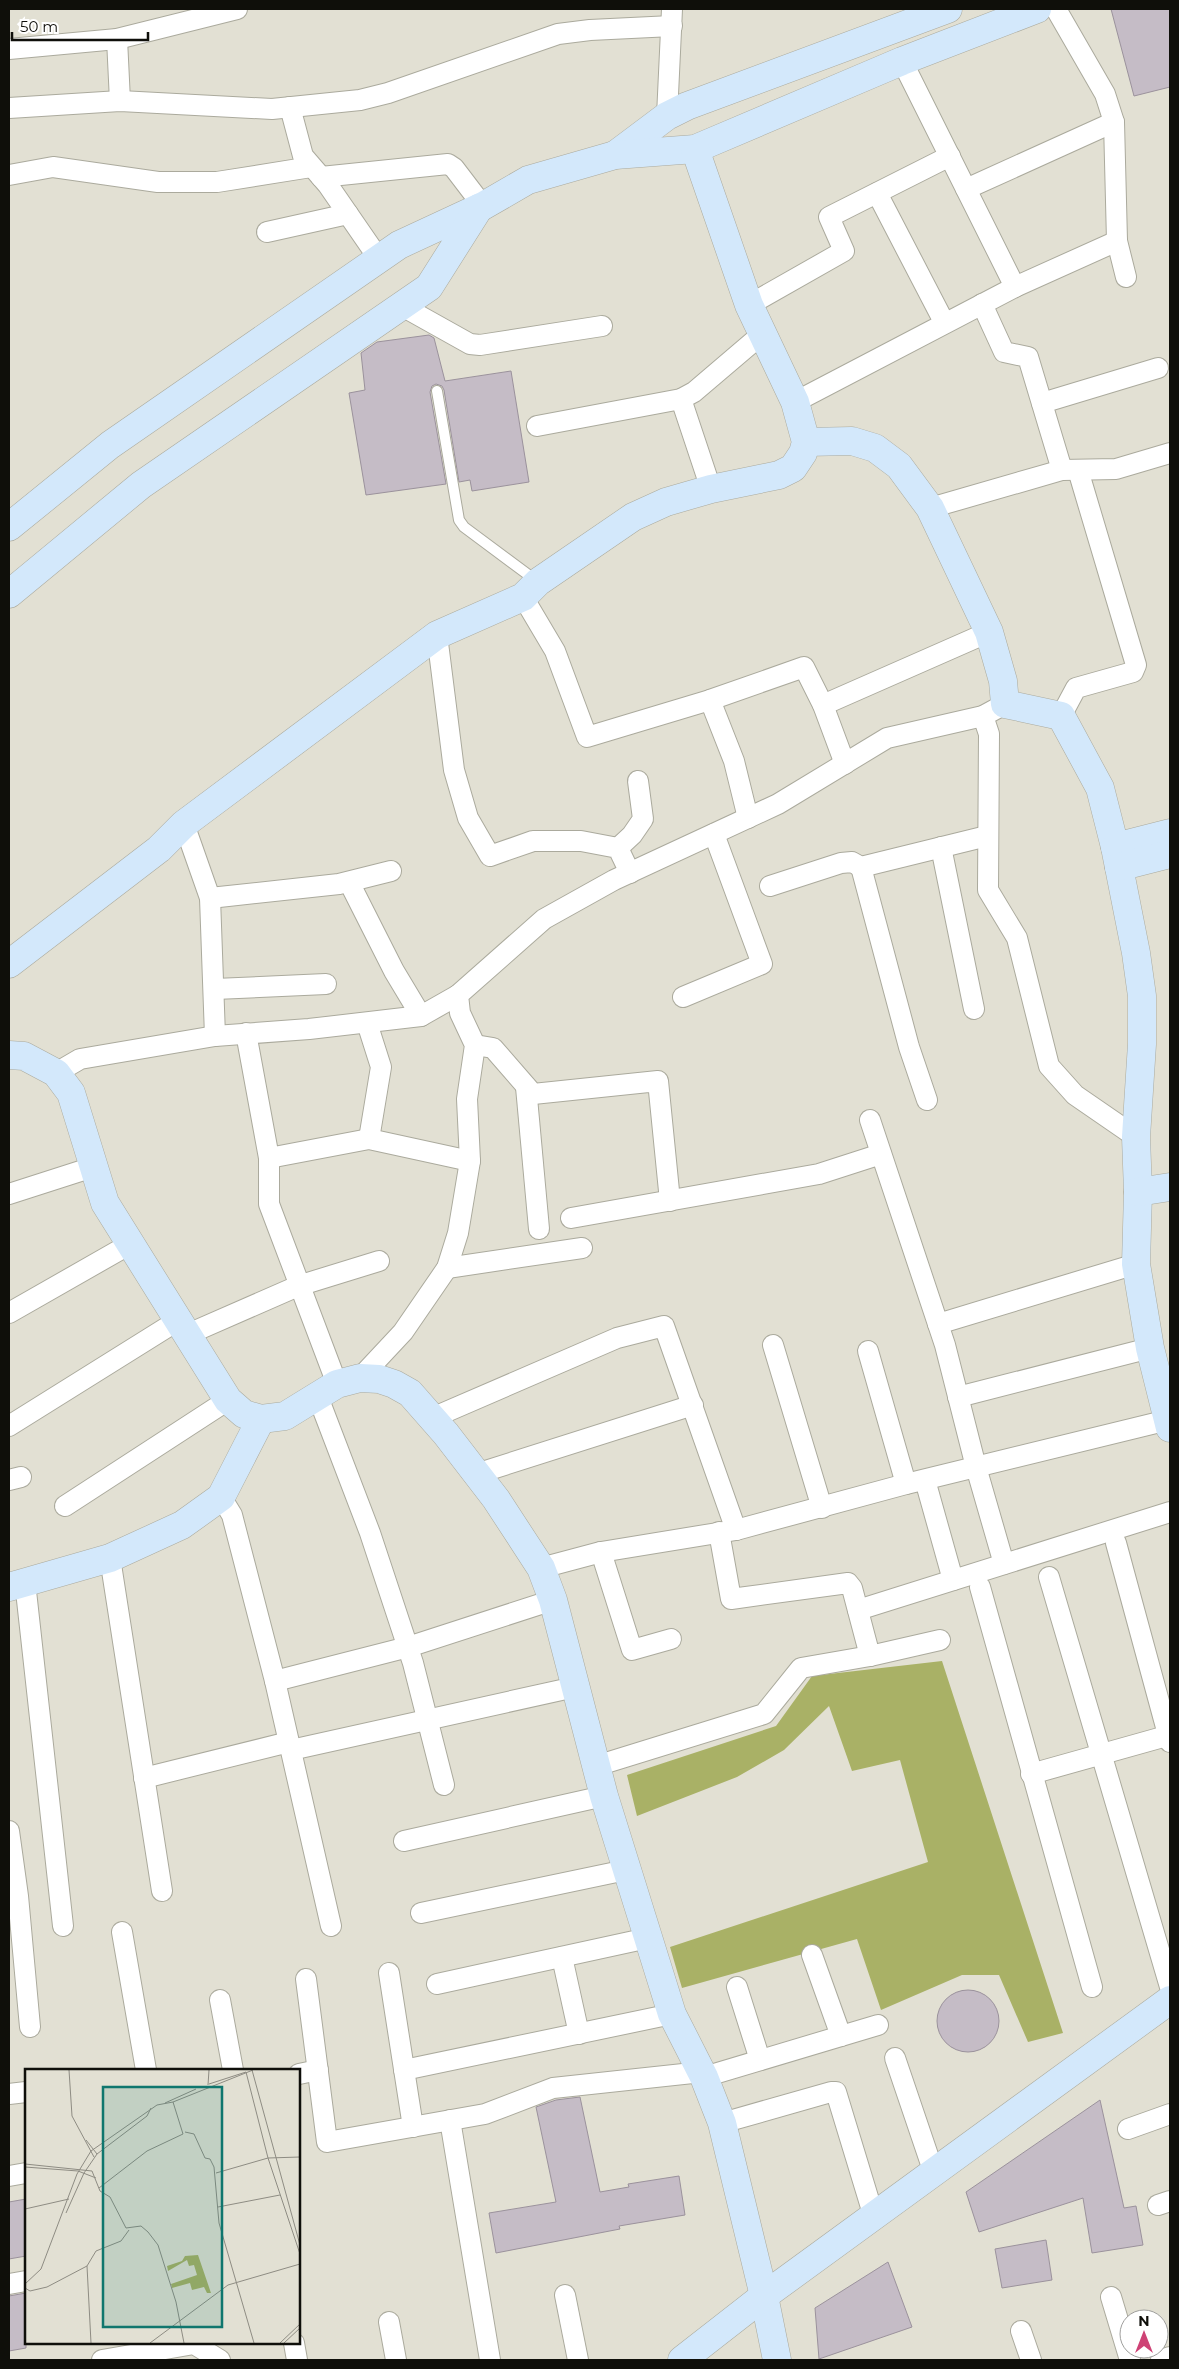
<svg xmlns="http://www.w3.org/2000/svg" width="1179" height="2369" font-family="Montserrat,sans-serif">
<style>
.forest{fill:#a9b166}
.building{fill:#c5bcc6;stroke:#9b929c}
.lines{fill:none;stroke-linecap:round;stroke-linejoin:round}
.lane-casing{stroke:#abaa9d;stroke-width:12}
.street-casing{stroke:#abaa9d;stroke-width:22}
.secondary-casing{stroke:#abaa9d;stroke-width:29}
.lane{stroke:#fff;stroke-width:10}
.street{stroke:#fff;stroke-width:20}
.secondary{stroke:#d3e8fb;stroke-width:28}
.inset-road{fill:none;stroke:#8e8c83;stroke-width:1}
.view{fill:#0f766e;fill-opacity:0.15;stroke:#0f766e;stroke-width:2.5}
.inset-edge{fill:none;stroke:#0f0f0a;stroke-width:2.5}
</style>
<rect width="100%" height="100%" fill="#e2e0d3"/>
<polygon class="forest" points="942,1661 1063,2033 1028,2042 999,1975 962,1975 881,2010 857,1939 682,1988 670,1947 928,1862 900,1760 852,1771 829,1706 784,1750 737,1777 637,1816 627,1775 776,1726 812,1676"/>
<g class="building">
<polygon points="1111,9 1170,9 1170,87 1134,96"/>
<polygon points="429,335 434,338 445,381 511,371 529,482 472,491 470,480 459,482 444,390 442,386 436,384 432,386 430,392 446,484 366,495 349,393 365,390 361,353 377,342"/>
<circle cx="968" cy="2021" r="31"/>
<polygon points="580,2097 600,2192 629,2187 628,2184 679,2176 685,2215 619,2226 620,2229 496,2253 489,2213 556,2202 536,2107 556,2100"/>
<polygon points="1100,2100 1124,2208 1136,2206 1143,2245 1092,2253 1083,2198 979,2232 966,2192"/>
<polygon points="26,2199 26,2256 9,2259 9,2202"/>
<polygon points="1046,2240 1052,2280 1002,2288 995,2249"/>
<polygon points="888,2262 912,2327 819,2359 815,2308"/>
<polygon points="26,2293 26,2348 9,2351 9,2296"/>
</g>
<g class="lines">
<g class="lane-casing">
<polyline id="lane" points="437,391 459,520 464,527 538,582"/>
</g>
<g class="street-casing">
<g id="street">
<polyline points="1056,9 1105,94 1114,122 1117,241 1126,277"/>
<polyline points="117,39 120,101"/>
<polyline points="9,49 117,39 237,9"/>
<polyline points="902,61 1015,287"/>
<polyline points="290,107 303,156 328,185 379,259"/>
<polyline points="9,108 120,101 272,109 360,100 388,93 558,34 590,30 672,26"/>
<polyline points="667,116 672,9"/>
<polyline points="9,175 53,167 158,182 217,182 311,167"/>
<polyline points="321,177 448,164 454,168 483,206"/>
<polyline points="966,189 1114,122"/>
<polyline points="877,193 944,322"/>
<polyline points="267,232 348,214"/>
<polyline points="982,304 1004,352 1028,357 1062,470"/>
<polyline points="749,305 844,251 829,217 950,156"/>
<polyline points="402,306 470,344 480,345 602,326"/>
<polyline points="681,399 711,489"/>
<polyline points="795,402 1015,287 1117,241"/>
<polyline points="1042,403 1158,368"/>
<polyline points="537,426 681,399 694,392 762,334"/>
<polyline points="930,508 1062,470 1116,469 1170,453"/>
<polyline points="523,597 555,651 587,737 710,700 804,667 823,705 845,764"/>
<polyline points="437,635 454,770 468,818 490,856 533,841 581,841 618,848 630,873"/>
<polyline points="710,700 734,761 748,818"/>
<polyline points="823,705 989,632"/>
<polyline points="983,716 989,734 988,890 1017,938 1049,1066 1075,1095 1136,1137"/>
<polyline points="1061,716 1076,688 1133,672 1136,665 1078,470"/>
<polyline points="184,824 210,898 215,1036"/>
<polyline points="941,847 974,1009"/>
<polyline points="618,848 632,835 643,819 638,781"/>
<polyline points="861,867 909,1047 927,1100"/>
<polyline points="349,882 394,971 421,1016"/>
<polyline points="770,886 841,863 852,862 861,867 987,836"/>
<polyline points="210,898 339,884 391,871"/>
<polyline points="215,989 326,984"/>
<polyline points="683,997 762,964 714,834"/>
<polyline points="367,1023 381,1067 369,1139"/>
<polyline points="246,1033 269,1158 269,1204 337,1384"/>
<polyline points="475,1045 493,1048 533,1094 658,1081 670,1201"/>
<polyline points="56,1073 80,1059 215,1036 309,1029 421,1016 458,995"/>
<polyline points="526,1087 539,1229"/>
<polyline points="870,1120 945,1345 976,1467 1004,1564"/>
<polyline points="269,1158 369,1139 470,1161"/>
<polyline points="9,1194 93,1167"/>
<polyline points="571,1218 819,1174 881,1154"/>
<polyline points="447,1268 582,1248"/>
<polyline points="9,1313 130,1244"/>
<polyline points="938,1324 1136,1264"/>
<polyline points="186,1335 298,1286 379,1261"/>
<polyline points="773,1345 822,1508"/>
<polyline points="868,1351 906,1484"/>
<polyline points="360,1378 403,1332 447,1268 458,1233 470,1161 467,1099 475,1045 460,1013 458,995 544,919 614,880 778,804 887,738 983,716 1005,704"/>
<polyline points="318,1397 370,1533 413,1663 444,1785"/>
<polyline points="958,1397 1150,1348"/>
<polyline points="432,1418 617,1338 664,1326 736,1530"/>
<polyline points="9,1426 177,1321"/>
<polyline points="476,1474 693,1405"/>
<polyline points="9,1480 21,1477"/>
<polyline points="925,1480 953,1580"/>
<polyline points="221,1497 232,1515 275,1681 331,1926"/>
<polyline points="65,1506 228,1400"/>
<polyline points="719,1532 731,1599 848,1583 852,1588 870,1656"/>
<polyline points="1116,1543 1170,1742"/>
<polyline points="601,1552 632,1650 671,1639"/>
<polyline points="110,1558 162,1891"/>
<polyline points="541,1568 601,1552 736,1530 906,1484 1168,1420"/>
<polyline points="1049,1577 1170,1987"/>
<polyline points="25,1582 63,1926"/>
<polyline points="980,1587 1092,1987"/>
<polyline points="858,1610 1170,1512"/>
<polyline points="275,1681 408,1647 553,1600"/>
<polyline points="291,1750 575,1687"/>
<polyline points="596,1766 764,1714 801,1668 870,1656 940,1640"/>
<polyline points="1031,1774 1170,1735"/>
<polyline points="144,1778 289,1742"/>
<polyline points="9,1831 18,1896 30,2027"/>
<polyline points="404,1841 604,1796"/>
<polyline points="421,1913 626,1870"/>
<polyline points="122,1932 146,2070"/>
<polyline points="812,1955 841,2036"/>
<polyline points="562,1957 579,2034"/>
<polyline points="389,1973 413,2127"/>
<polyline points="306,1979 327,2142 485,2114 553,2088 702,2072"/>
<polyline points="437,1984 648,1938"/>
<polyline points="737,1987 760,2060"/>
<polyline points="220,2000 233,2070"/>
<polyline points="895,2058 934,2173"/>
<polyline points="404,2070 672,2014"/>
<polyline points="299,2074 318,2070"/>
<polyline points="704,2077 878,2025"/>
<polyline points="9,2094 26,2092"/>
<polyline points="450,2120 490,2360"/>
<polyline points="722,2123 831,2092 836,2092 874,2217"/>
<polyline points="1128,2129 1170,2114"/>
<polyline points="9,2176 26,2173"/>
<polyline points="1158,2205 1170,2201"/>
<polyline points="9,2284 26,2281"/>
<polyline points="565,2295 578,2360"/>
<polyline points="1111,2297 1130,2360"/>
<polyline points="389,2322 396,2360"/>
<polyline points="1021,2331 1031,2360"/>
<polyline points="294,2343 297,2360"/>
<polyline points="102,2360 194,2344 220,2360"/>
<polyline points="1161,2360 1170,2357"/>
</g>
</g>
<g class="secondary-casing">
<g id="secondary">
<polyline points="615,155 667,116 687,106 948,9"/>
<polyline points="806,442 852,441 875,448 899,466 930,508 989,632 1003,681 1005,704 1061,716 1100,788 1115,847 1136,953 1142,996 1142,1044 1136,1137 1138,1192 1136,1264 1150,1348 1170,1428"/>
<polyline points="9,527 110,445 399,245 483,206 528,180 615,155 695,149 902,61 1037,9"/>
<polyline points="9,594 141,485 429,287 479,208"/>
<polyline points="1115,847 1170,833"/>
<polyline points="1119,867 1170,854"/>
<polyline points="9,964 159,849 184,824 437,635 523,597 538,582 633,517 666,502 711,489 779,475 793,468 803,453 806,442 795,402 749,305 695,149"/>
<polyline points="9,1055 24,1056 56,1073 71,1093 105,1203 228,1400 244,1414 261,1419 285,1416 337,1384 360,1378 379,1379 394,1384 410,1393 446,1434 496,1499 541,1568 553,1600 604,1796 672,2014 704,2077 722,2123 764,2296 777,2360"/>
<polyline points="1138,1192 1170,1187"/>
<polyline points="9,1587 110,1558 182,1525 221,1497 261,1419"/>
<polyline points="682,2360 764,2296 1170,2000"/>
</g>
</g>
<use href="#lane" class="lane"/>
<use href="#street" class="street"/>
<use href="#secondary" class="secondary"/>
</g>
<g transform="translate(25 2069)">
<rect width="275" height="275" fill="#e2e0d3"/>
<path d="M173 186 186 224H182L179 218 167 221 165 214 147 219 146 215 172 206 169 196 164 197 162 191 143 202 142 197 157 192 160 187Z" fill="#a9b166"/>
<path class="inset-road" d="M44 1 47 47 69 88M227 1 275 176M221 3 243 89 275 185M184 15 221 3M183 16 184 1M140 34 171 20M160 63 169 65 180 89 185 90 189 98 194 154 229 274M61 71 72 85M0 95 67 102 75 122 85 128 101 159 116 157 123 163 133 176 151 233 159 274M0 98 53 102 71 109M191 104 243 89 275 88M74 119 122 82 158 65 148 33M193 138 255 126M0 140 44 130M41 144 59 104 72 85 122 47 126 39M0 215 16 200 52 105 66 82 132 36 148 33 228 1M0 219 5 222 22 218 62 197M66 274 62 197 71 182 96 172 104 161M125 274 203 216 275 195M255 274 275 255M259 274 275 259"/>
<path class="view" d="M78 18H197V258H78Z"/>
<rect width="275" height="275" class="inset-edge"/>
</g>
<rect width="1179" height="2369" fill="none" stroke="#0f0f0a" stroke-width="20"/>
<g transform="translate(1144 2334)"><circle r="24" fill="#ffffff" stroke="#9f9f9d"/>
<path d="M0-4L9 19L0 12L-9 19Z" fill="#ce4275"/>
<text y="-8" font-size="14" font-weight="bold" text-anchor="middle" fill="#0f0f0a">N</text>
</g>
<path d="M12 32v8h136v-8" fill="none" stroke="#0f0f0a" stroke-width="2.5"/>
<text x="20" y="32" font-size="15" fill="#0f0f0a" stroke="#ffffff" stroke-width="4" paint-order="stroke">50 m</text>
</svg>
